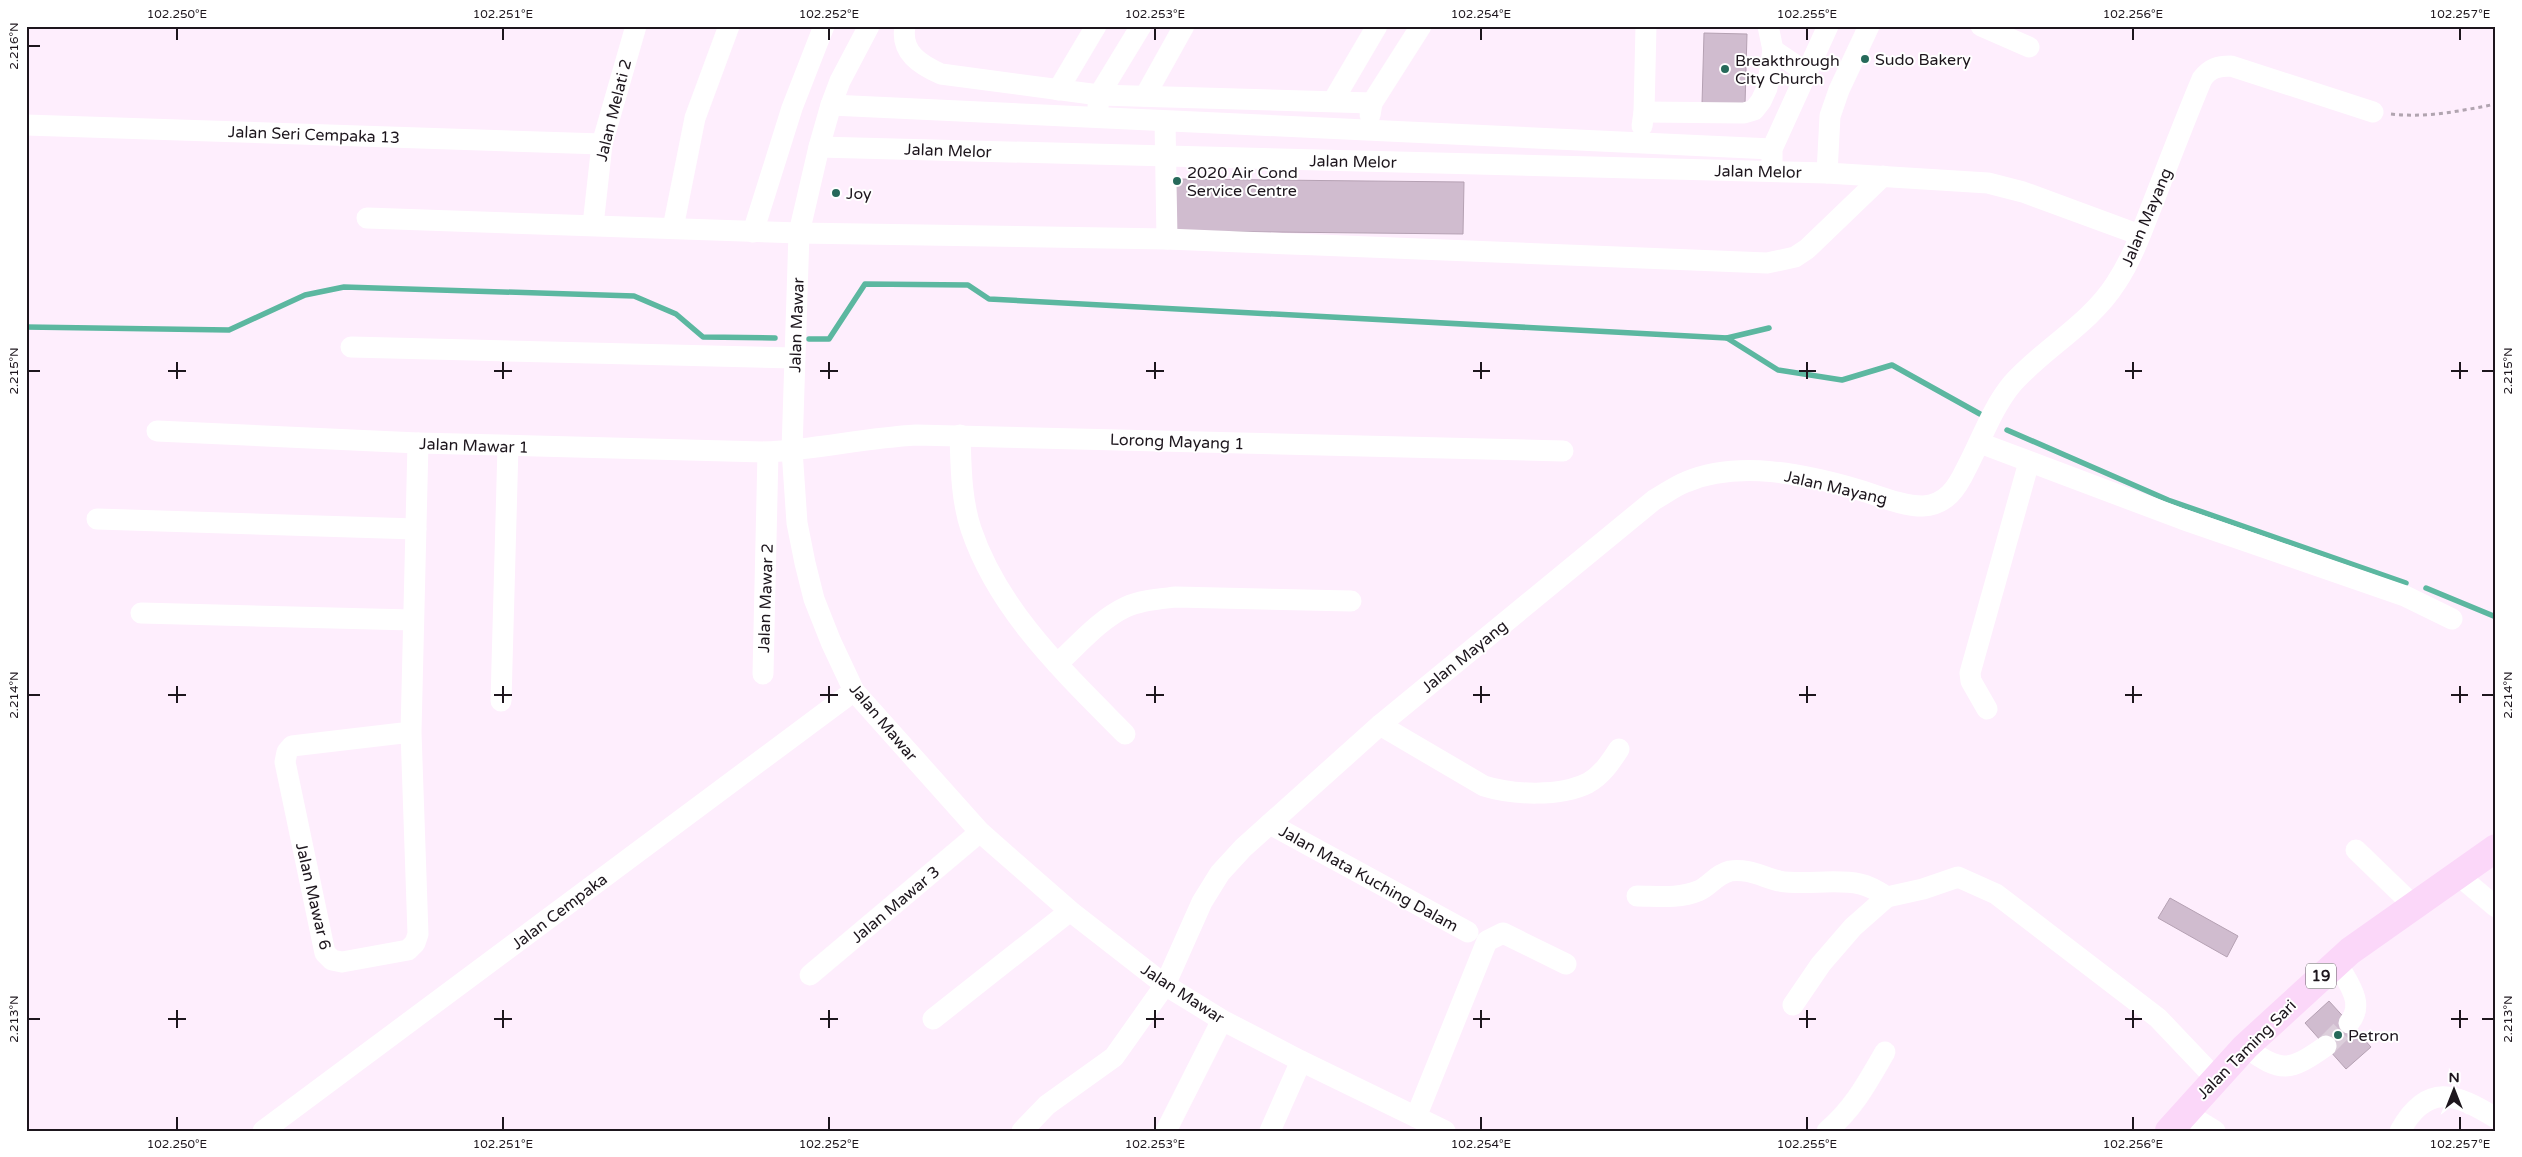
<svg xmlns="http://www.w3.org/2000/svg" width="2522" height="1157" font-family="'Varela Round',sans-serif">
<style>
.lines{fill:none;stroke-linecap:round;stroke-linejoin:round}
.stream{stroke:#5cb7a0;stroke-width:5.5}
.building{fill:#d0bccf;stroke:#b5a1b3}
.minor-tunnel{stroke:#dccedb;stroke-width:21;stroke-dasharray:21 11;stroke-linecap:butt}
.path{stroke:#b1a4b0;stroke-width:3;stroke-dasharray:4 4;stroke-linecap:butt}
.minor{stroke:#fff;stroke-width:21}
.major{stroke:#fbd7f9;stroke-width:28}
.ticks{fill:none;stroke:#1d161d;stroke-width:2}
.poi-dot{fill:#26695a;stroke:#fff;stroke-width:2}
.labels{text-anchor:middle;stroke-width:4;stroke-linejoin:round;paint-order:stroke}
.shield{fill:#fff;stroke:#615c61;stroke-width:1}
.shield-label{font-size:15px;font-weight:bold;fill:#1d161d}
.poi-label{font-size:16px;fill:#1d161d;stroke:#fff;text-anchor:start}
.street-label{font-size:16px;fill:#1d161d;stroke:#fff}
.neatline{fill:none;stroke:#1d161d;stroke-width:2}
.ticks-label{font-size:12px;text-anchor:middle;fill:#1d161d}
</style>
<rect width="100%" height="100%" fill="#feeefd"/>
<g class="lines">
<g class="stream">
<polyline points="26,327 229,330 305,295 344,287 634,296 676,314 703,337 775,338"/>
<polyline points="1727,338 1769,328"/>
<polyline points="809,339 829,339 865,284 968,285 989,299 1727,338 1778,370 1842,380 1892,365 1980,414"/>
<polyline points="2007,430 2168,500 2406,583"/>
<polyline points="2426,588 2496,617"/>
</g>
</g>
<g class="building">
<polygon points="1704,33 1747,34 1745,105 1702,104"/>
<polygon points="1176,179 1464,182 1463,234 1175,231"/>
<polygon points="2170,898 2238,936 2227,957 2158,918"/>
<polygon points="2329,1001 2371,1047 2346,1069 2305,1023"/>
</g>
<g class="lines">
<polyline class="minor-tunnel" points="2326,1046 2349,1023"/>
<path class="path" d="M2391 114C2427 118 2460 111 2496 104"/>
<g class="minor">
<polyline points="869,26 840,81 831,105 819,147 799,233 792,450 797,523 805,563 814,599 831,642 854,691 980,832 1070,911 1165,985 1222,1020 1301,1061 1445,1131"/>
<path d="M905 26C900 53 921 65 941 74L1099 95 1372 103"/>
<polyline points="1981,26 2029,47"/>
<polyline points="1773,50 1807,73"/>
<polyline points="1058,90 1096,26"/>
<polyline points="1145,96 1184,26"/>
<polyline points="1333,101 1377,26"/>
<polyline points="831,105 1772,149"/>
<polyline points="1098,107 1099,95 1141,26"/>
<polyline points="1644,112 1744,113 1754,110 1761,101 1767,88 1773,50 1768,26"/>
<polyline points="1370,115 1372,103 1421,26"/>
<polyline points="1165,121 1167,239"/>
<polyline points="26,125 602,144"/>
<polyline points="1642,126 1644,112 1646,26"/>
<polyline points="819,147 1827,173 1988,183 2023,192 2140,235"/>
<polyline points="1772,161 1772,149 1828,26"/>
<polyline points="1827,173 1830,116 1839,90 1869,26"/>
<polyline points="367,218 799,233 1167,239 1767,263 1795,257 1807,249 1883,176"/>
<polyline points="593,225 602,144 636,26"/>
<polyline points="673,228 695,118 729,26"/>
<polyline points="753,232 792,108 824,26"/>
<polyline points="351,347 794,358"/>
<path d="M157 431 418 443 768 452C817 449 866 438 916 435L1563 451"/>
<path d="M960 435C961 466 961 499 971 529 999 612 1065 673 1125 734"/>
<polyline points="1980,443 2182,519 2405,596 2452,619"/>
<polyline points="97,519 416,529"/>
<polyline points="141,613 412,620"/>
<path d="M1057 664C1078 645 1100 619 1126 607 1141 600 1159 599 1176 597L1351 601"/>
<polyline points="763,674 768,452"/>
<polyline points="501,701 508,446"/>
<polyline points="1987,709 1971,681 1970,673 2029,462"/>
<path d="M1380 725 1484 786C1513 795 1560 797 1588 783 1602 775 1610 763 1619 749"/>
<polyline points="411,732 292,746 287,752 285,762 325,953 332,960 342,962 408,950 415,943 418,934 411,732 418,443"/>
<polyline points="1270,824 1468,932"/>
<polyline points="2356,850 2414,906"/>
<polyline points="2458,875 2496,907"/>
<path d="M1637 896C1656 896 1679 899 1698 891 1710 886 1715 875 1730 871 1747 868 1763 877 1779 881 1806 886 1833 878 1860 884 1870 886 1878 891 1887 897"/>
<path d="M2337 963C2347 982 2366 1003 2349 1023"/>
<polyline points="810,975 980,832"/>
<polyline points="1793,1005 1821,964 1853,927 1887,897 1923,889 1958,877 1996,894 2158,1018 2215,1078"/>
<polyline points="933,1019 1070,911"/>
<path d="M2245 1047C2282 1073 2289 1072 2326 1046"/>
<polyline points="2184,1112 2215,1131"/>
<polyline points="1416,1117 1487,941 1503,933 1566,964"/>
<polyline points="263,1131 854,691"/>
<path d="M1022 1131 1047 1105 1114 1057 1165 985 1202 902 1220 873 1243 848 1380 725 1654 500C1665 494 1675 486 1686 482 1738 460 1804 474 1856 489 1877 495 1901 506 1923 506 1946 505 1957 488 1966 469 1981 441 1992 408 2012 384 2044 348 2090 324 2116 283 2134 256 2144 225 2156 195 2171 156 2186 117 2202 79 2210 68 2218 66 2231 66L2373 112"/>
<polyline points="1166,1131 1222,1020"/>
<polyline points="1270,1131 1301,1061"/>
<path d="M1827 1131C1854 1108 1867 1083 1885 1052"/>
<path d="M2400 1131C2427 1082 2455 1093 2496 1118"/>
</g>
<polyline class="major" points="2169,1131 2245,1047 2350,951 2496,848"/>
</g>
<path class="ticks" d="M177 28V40M503 28V40M829 28V40M1155 28V40M1481 28V40M1807 28V40M2133 28V40M2460 28V40M28 46H40M177 362V379M503 362V379M829 362V379M1155 362V379M1481 362V379M1807 362V379M2133 362V379M2460 362V379M28 371H40M168 371H186M494 371H512M820 371H838M1146 371H1164M1473 371H1490M1799 371H1816M2125 371H2142M2451 371H2468M2482 371H2494M177 686V703M503 686V703M829 686V703M1155 686V703M1481 686V703M1807 686V703M2133 686V703M2460 686V703M28 695H40M168 695H186M494 695H512M820 695H838M1146 695H1164M1473 695H1490M1799 695H1816M2125 695H2142M2451 695H2468M2482 695H2494M177 1010V1028M503 1010V1028M829 1010V1028M1155 1010V1028M1481 1010V1028M1807 1010V1028M2133 1010V1028M2460 1010V1028M28 1019H40M168 1019H186M494 1019H512M820 1019H838M1146 1019H1164M1473 1019H1490M1799 1019H1816M2125 1019H2142M2451 1019H2468M2482 1019H2494M177 1117V1130M503 1117V1130M829 1117V1130M1155 1117V1130M1481 1117V1130M1807 1117V1130M2133 1117V1130M2460 1117V1130"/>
<g class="poi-dot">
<circle cx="1865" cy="59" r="5"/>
<circle cx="1725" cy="69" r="5"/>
<circle cx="1177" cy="181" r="5"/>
<circle cx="836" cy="193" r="5"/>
<circle cx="2338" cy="1035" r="5"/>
</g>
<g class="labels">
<rect class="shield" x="2306" y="963.5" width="30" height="25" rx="4"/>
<g class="shield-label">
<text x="2321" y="981">19</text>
</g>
<g class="poi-label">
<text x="1875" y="65">Sudo Bakery</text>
<text x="1735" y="66">Breakthrough<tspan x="1735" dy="18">City Church</tspan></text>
<text x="1187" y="178">2020 Air Cond<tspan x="1187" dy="18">Service Centre</tspan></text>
<text x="846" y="199">Joy</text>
<text x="2348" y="1041">Petron</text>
</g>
<g class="street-label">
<text transform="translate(613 110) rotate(-76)" y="6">Jalan Melati 2</text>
<text transform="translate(314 134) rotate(2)" y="6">Jalan Seri Cempaka 13</text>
<text transform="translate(948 150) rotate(2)" y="6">Jalan Melor</text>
<text transform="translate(1353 161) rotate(1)" y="6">Jalan Melor</text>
<text transform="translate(1758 171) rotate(1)" y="6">Jalan Melor</text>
<text transform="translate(2146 217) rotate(-67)" y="6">Jalan Mayang</text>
<text transform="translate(796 325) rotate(-88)" y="6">Jalan Mawar</text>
<text transform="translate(1177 441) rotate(2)" y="6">Lorong Mayang 1</text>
<text transform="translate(474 445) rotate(2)" y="6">Jalan Mawar 1</text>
<text transform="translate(1836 487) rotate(13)" y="6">Jalan Mayang</text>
<text transform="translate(765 598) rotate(-88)" y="6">Jalan Mawar 2</text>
<text transform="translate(1464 656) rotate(-39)" y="6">Jalan Mayang</text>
<text transform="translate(884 722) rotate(50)" y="6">Jalan Mawar</text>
<text transform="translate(1369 878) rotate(29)" y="6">Jalan Mata Kuching Dalam</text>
<text transform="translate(314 896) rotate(77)" y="6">Jalan Mawar 6</text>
<text transform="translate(895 904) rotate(-40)" y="6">Jalan Mawar 3</text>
<text transform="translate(559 911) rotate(-37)" y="6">Jalan Cempaka</text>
<text transform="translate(1183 993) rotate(33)" y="6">Jalan Mawar</text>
<text transform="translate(2246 1049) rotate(-45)" y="6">Jalan Taming Sari</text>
</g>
</g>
<rect width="2522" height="1157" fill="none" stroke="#ffffff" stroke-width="55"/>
<g transform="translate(2454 1090)" stroke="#ffffff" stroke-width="4" paint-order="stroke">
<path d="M0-4L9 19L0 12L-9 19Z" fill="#1d161d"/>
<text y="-8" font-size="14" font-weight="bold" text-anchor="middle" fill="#1d161d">N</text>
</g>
<rect x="28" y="28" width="2466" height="1102" class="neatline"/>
<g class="ticks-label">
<text x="177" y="18">102.250°E</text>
<text x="503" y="18">102.251°E</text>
<text x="829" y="18">102.252°E</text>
<text x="1155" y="18">102.253°E</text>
<text x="1481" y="18">102.254°E</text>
<text x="1807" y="18">102.255°E</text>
<text x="2133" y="18">102.256°E</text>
<text x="2460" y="18">102.257°E</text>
<text transform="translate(14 46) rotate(-90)" y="4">2.216°N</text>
<text transform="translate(14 371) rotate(-90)" y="4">2.215°N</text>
<text transform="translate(2508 371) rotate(-90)" y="4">2.215°N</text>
<text transform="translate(14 695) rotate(-90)" y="4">2.214°N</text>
<text transform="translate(2508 695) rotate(-90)" y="4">2.214°N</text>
<text transform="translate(14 1019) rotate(-90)" y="4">2.213°N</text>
<text transform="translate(2508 1019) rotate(-90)" y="4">2.213°N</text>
<text x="177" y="1148">102.250°E</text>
<text x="503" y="1148">102.251°E</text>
<text x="829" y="1148">102.252°E</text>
<text x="1155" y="1148">102.253°E</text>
<text x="1481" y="1148">102.254°E</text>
<text x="1807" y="1148">102.255°E</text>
<text x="2133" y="1148">102.256°E</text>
<text x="2460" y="1148">102.257°E</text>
</g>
</svg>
